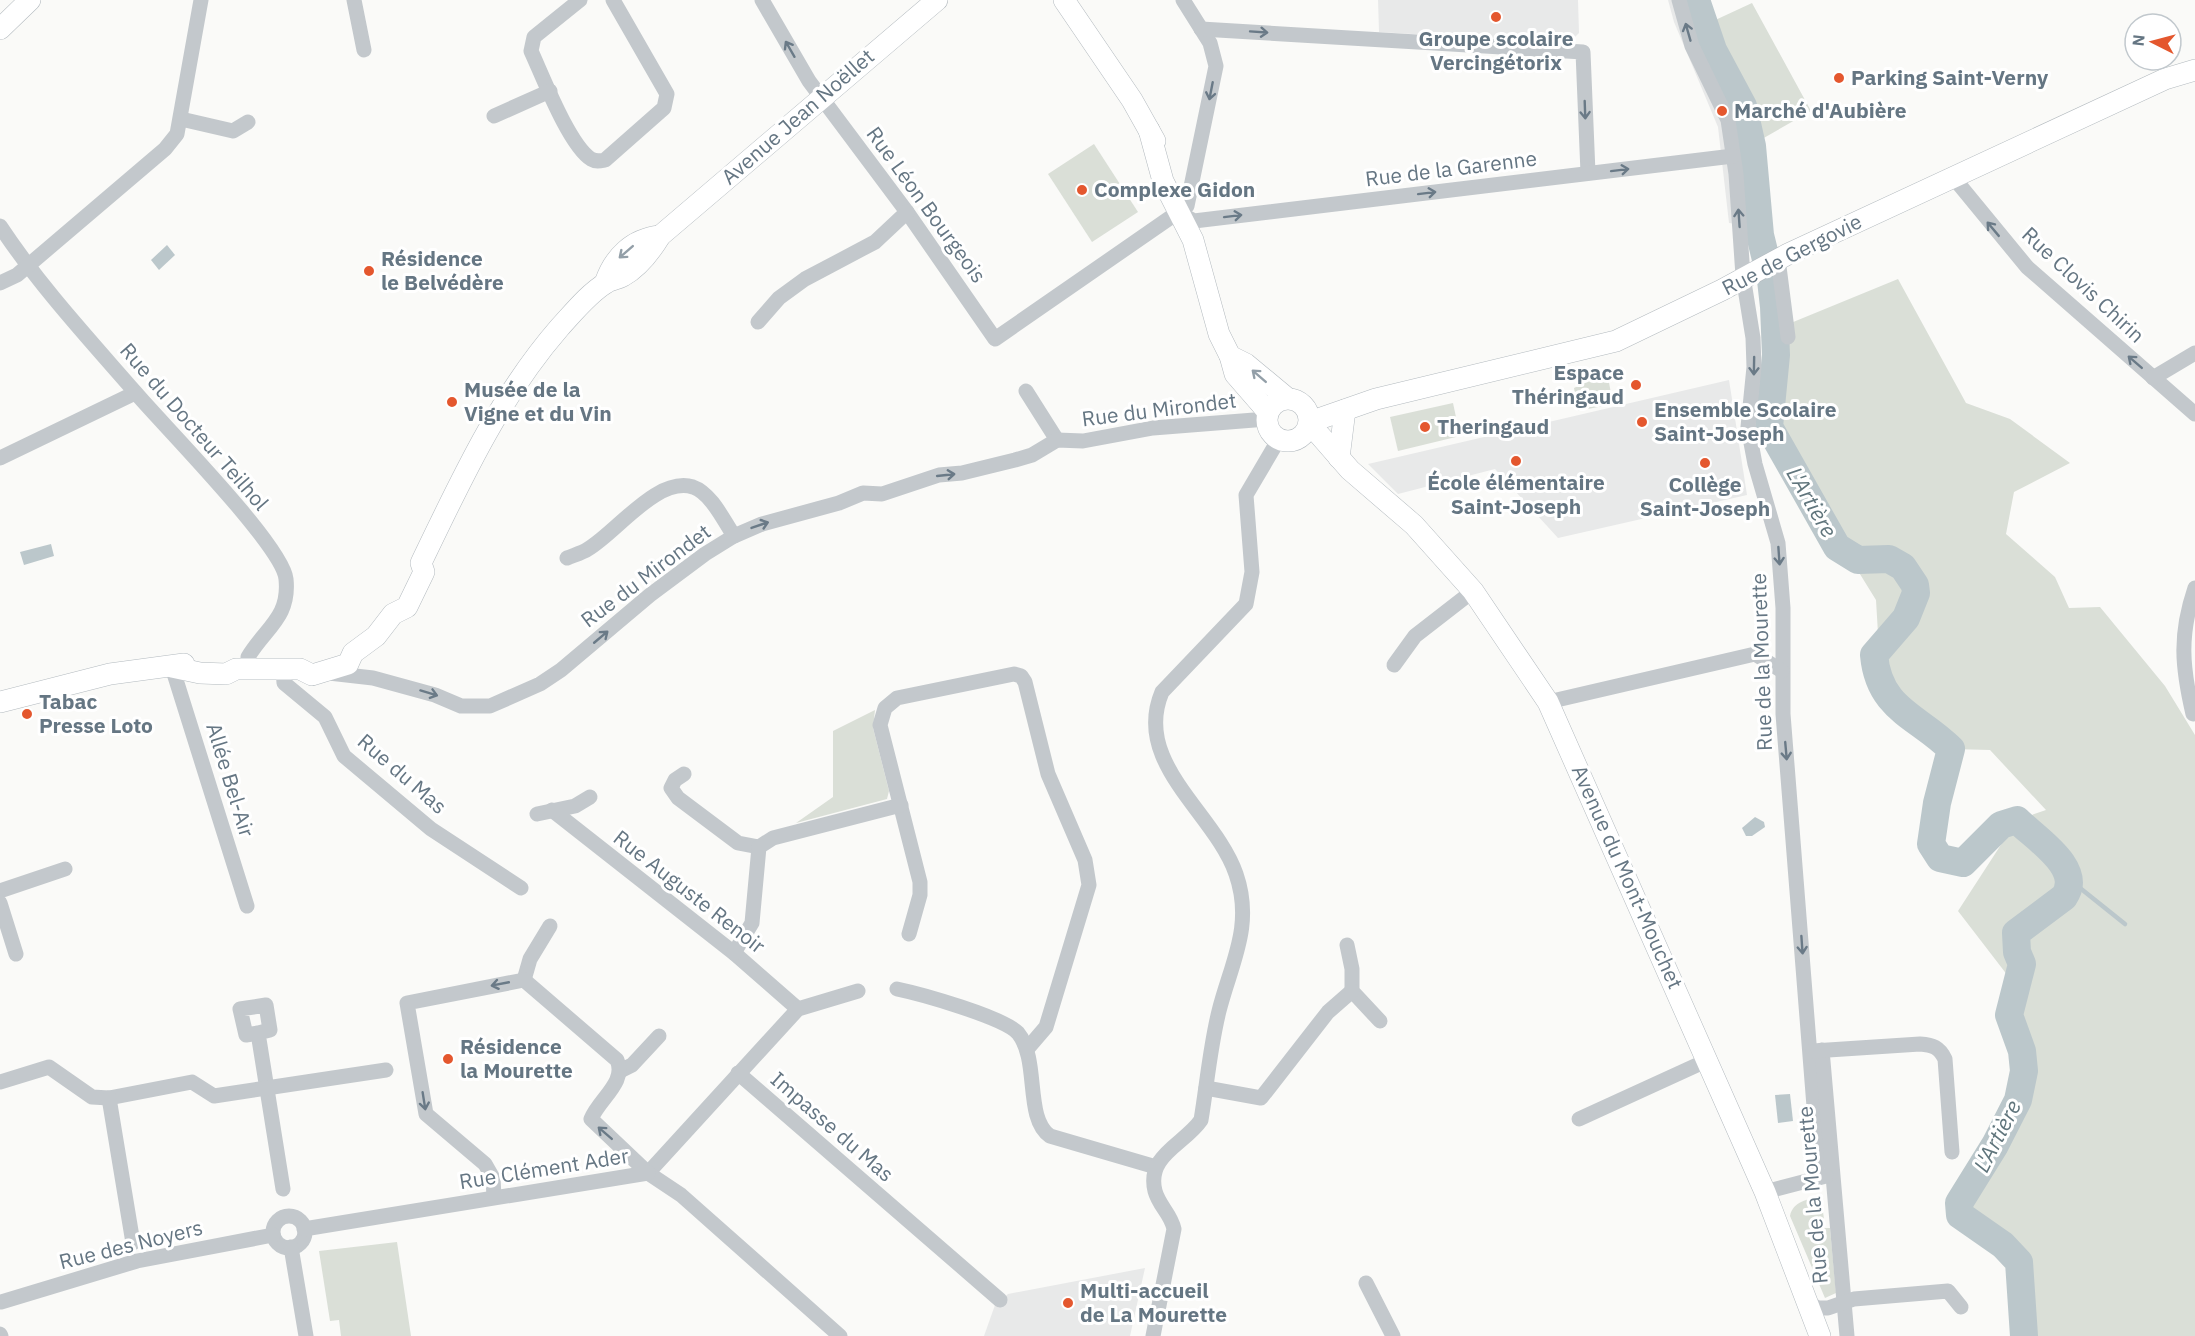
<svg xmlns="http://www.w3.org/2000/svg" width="2195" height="1336" font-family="'IBM Plex Sans',sans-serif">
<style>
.built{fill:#e8e9e9}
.green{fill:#dadfd7}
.water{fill:#bbc7cb}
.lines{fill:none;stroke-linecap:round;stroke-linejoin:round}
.stream{stroke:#bbc7cb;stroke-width:4.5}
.river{stroke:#bbc7cb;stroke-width:28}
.secondary-casing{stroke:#b3babf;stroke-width:22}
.street{stroke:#c3c8cc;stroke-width:15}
.secondary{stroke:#fff;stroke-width:21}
.oneway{stroke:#6a7a87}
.oneway2{stroke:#939fa8}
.poi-dot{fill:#e4572e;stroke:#fff;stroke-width:2}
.labels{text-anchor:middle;stroke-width:6;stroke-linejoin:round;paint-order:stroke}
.poi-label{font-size:21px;font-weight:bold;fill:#657683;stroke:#fff;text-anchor:start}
.street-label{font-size:21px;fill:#657683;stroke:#fff}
.water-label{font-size:22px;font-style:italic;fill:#60757c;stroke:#fff}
</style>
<rect width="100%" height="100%" fill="#fafaf8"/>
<g class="built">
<polygon points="1378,0 1578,0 1579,33 1571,41 1547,42 1379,32"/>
<polygon points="1668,0 1693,0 1738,124 1745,196 1744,225 1729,223 1718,127 1674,22"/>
<polygon points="1729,380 1747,495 1558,538 1495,469 1398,494 1368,464"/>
<polygon points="1145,1268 1130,1336 984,1336 995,1305 1008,1294"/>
</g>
<g class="green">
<path d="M1700 0H1704L1711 22 1752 3 1811 111 1762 139 1760 174 1772 239 1769 250C1760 218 1756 183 1755 150 1755 144 1757 137 1756 131 1752 93 1712 41 1700 0Z"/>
<polygon points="1094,144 1138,212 1092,242 1048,174"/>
<polygon points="1898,279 1966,403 2010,419 2070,463 2014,492 2006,534 2055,577 2069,608 2100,607 2165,686 2195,735 2195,1336 2024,1336 2019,1262 2012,1252 1959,1203 2015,1108 2022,1051 2018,989 1958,911 2017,820 2046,810 1990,750 1951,749 1881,684 1876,600 1769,427 1774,330"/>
<polygon points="1607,372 1613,404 1578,411 1574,388"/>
<polygon points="1453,403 1460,436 1398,451 1390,417"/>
<polygon points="875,710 873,728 889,791 887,799 796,823 833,797 833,731"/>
<path d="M1821 1195 1825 1228H1830L1836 1293 1825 1298 1790 1216C1793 1201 1808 1200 1821 1195Z"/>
<polygon points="397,1242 411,1336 341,1336 339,1320 330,1321 319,1251"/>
</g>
<g class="water">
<polygon points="167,245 175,255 159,270 151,260"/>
<polygon points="51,544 54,556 24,565 20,552"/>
<polygon points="1755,817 1764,822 1765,827 1752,836 1746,836 1742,828"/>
<polygon points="1790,1094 1793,1121 1778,1123 1775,1095"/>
</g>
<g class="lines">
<polyline class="stream" points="2070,880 2125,924"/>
<path class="river" d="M1696 0 1713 50 1743 106 1752 146 1760 235 1771 280 1774 307 1776 355 1769 427 1837 547 1858 560 1889 559 1903 567 1915 585 1916 593 1906 618 1874 655C1879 710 1918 716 1951 749L1937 803 1931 844 1940 858 1963 863 2001 825 2017 820C2036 839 2084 868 2064 897L2016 933 2017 952 2022 964 2009 1015 2022 1051 2024 1071 2018 1100 1995 1145 1959 1203 1960 1215 2003 1245 2019 1262 2024 1336"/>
<g class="secondary-casing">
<g id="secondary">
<polyline points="1064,0 1132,100 1155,141"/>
<polyline points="0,29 30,0"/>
<polyline points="1149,130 1163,181 1193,240 1219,334 1230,356 1235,374 1268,412"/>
<path d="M605 283C614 257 632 239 660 236"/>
<polyline points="1230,356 1246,364 1287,398"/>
<circle cx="1288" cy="420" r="21"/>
<polyline points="1310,422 1376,399 1616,341 1722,290 1788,254 2165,79 2195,70"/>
<polyline points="1310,424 1350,470 1414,525 1473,591 1548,702 1765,1192 1820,1336"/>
<polyline points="1339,458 1345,410"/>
<path d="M172 667 200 673 226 674 236 669H300L312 675 348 664 353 653 376 636 393 614 407 607 424 572 421 563C461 480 499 397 560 327 573 313 589 293 606 283 611 279 618 279 623 276 639 267 651 251 660 236L937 0"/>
<polyline points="0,702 110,674 184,664"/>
</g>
</g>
<g class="street">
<polyline points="354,0 364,50"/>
<path d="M580 0 534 37 531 51C543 77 569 145 591 159 596 162 600 161 605 160L664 108 667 94 613 0"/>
<polyline points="762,0 809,81 907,212 995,339 1187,206 1216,66 1210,43 1183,0"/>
<polyline points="1679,0 1692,46 1728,120 1736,174 1743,276 1753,338 1754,367 1748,427 1755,464 1778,543 1783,608 1783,714 1818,1157 1817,1176"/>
<polyline points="1201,29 1583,52 1588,173"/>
<polyline points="494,116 550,91"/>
<polyline points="181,119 233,131 248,122"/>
<polyline points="1953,177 2027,267 2195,414"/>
<polyline points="1177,212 1194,221 1733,156"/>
<path d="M0 226C39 285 88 338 135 392 162 424 283 546 286 579 290 618 265 628 248 657L250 669"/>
<polyline points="1778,259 1788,337"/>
<polyline points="0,283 17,275 165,149 177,134 201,0"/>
<polyline points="758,322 779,298 805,279 875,242 907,212"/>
<polyline points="2153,378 2195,353"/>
<polyline points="1026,391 1057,440"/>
<polyline points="0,458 135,393"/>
<path d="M567 558C574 555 582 553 588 549 617 532 657 476 693 487 711 493 724 521 734 536"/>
<polyline points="1394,665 1415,636 1473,591"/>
<polyline points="172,667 247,906"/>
<polyline points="283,669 284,683 325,717 344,756 431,829 521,888"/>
<polyline points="329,673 373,678 435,695 461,706 490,706 540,684 561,670 650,595 705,554 734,536 762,524 839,503 863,493 882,494 939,475 962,473 1015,460 1032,455 1057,440 1083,441 1153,428 1267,419"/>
<polyline points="1548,702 1755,654 1782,671"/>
<path d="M2193 714C2182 667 2179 635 2195 588"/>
<polyline points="684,774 675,780 671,788 678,798 738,843 759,847"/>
<polyline points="552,810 734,953 798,1009"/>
<polyline points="537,814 575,806 590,797"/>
<polyline points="0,891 65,869"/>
<polyline points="0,903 16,954"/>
<polyline points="909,934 920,895 920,882 880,725 885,708 897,698 1014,674 1021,676 1025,682 1048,774 1085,860 1089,885 1046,1027 1028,1048"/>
<polyline points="1347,945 1352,969 1352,991 1380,1021"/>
<polyline points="734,953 752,923 759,847 773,838 901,805"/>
<polyline points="524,980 530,959 550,926"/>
<path d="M897 989C921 994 1003 1017 1018 1033 1040 1060 1024 1118 1050 1136L1156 1167"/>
<polyline points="258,1033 270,1030 266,1005 240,1009 246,1035 258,1033 283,1189"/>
<polyline points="1822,1050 1847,1336"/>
<path d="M1813 1051 1920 1044C1933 1045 1939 1047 1945 1059L1952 1152"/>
<polyline points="622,1070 632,1065 659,1036"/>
<polyline points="738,1073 1000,1300"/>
<polyline points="0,1082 49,1067 92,1097 109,1098 192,1082 214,1096 386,1070"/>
<polyline points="1206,1088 1261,1098 1328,1012 1352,991"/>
<polyline points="109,1098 133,1243"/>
<polyline points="1579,1119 1708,1060"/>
<polyline points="648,1173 798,1009 858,991"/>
<polyline points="1765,1192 1826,1176"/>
<path d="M494 1197 493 1178 485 1164 426 1114 407 1003 524 980 617 1060C627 1082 599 1099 591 1119L648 1173 681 1195 840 1336"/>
<circle cx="289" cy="1232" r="16"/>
<polyline points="304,1229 648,1173"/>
<polyline points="291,1247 306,1336"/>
<polyline points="1366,1283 1393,1336"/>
<polyline points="1,1302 137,1261 273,1235"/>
<polyline points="1807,1302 1818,1308 1828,1308 1854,1299 1948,1291 1961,1307"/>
<polyline points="0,1334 1,1336"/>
<path d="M1153 1336 1174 1229C1171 1214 1159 1206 1155 1191 1146 1155 1185 1144 1201 1120 1207 1084 1210 1047 1219 1011 1231 963 1254 926 1236 874 1215 813 1132 763 1162 692L1246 604 1252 572 1246 495 1279 439"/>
</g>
<use href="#secondary" class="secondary"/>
</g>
<defs><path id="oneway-shaft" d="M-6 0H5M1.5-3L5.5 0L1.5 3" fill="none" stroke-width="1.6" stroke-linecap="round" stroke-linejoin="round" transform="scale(1.5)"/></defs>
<g class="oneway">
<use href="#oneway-shaft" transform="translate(1259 32) rotate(4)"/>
<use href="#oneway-shaft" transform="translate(1688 32) rotate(-106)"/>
<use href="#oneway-shaft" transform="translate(790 49) rotate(-120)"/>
<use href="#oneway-shaft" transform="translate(1211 91) rotate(101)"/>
<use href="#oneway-shaft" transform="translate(1585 110) rotate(88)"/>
<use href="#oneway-shaft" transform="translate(1620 170) rotate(-7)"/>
<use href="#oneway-shaft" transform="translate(1427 193) rotate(-7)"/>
<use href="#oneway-shaft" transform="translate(1233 216) rotate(-7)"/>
<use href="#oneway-shaft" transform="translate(1739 218) rotate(-94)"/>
<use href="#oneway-shaft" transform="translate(1993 229) rotate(-130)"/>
<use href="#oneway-shaft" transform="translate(2135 362) rotate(-139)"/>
<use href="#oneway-shaft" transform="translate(1754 366) rotate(91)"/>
<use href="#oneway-shaft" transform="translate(946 475) rotate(-6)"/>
<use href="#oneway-shaft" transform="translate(760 525) rotate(-19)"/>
<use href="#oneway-shaft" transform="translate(1779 556) rotate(86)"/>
<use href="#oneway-shaft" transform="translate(601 637) rotate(-40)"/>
<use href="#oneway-shaft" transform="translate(429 693) rotate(17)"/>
<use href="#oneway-shaft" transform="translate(1786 751) rotate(85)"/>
<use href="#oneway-shaft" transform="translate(1802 945) rotate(86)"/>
<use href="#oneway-shaft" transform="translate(500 984) rotate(169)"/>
<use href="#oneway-shaft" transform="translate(424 1101) rotate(81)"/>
<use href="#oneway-shaft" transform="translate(605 1133) rotate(-139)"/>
</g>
<g class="oneway2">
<use href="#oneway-shaft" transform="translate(626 252) rotate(139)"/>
<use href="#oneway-shaft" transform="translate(1259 376) rotate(-139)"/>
</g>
<g class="poi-dot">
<circle cx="1496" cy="17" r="6"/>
<circle cx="1839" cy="78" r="6"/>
<circle cx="1722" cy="111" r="6"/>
<circle cx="1082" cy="190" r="6"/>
<circle cx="369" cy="271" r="6"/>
<circle cx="1636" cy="385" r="6"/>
<circle cx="452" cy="402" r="6"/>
<circle cx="1642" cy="422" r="6"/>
<circle cx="1425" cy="427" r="6"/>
<circle cx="1516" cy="461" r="6"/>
<circle cx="1705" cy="463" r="6"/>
<circle cx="27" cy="714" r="6"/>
<circle cx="448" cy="1059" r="6"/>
<circle cx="1068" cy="1303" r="6"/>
</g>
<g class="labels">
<g class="poi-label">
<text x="1496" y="46" text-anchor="middle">Groupe scolaire<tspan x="1496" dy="24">Vercingétorix</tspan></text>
<text x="1851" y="85">Parking Saint-Verny</text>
<text x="1734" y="118">Marché d'Aubière</text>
<text x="1094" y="197">Complexe Gidon</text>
<text x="381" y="266">Résidence<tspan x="381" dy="24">le Belvédère</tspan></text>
<text x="1624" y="380" text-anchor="end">Espace<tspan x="1624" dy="24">Théringaud</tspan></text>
<text x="464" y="397">Musée de la<tspan x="464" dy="24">Vigne et du Vin</tspan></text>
<text x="1654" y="417">Ensemble Scolaire<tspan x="1654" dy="24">Saint-Joseph</tspan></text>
<text x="1437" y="434">Theringaud</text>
<text x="1516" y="490" text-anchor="middle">École élémentaire<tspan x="1516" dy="24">Saint-Joseph</tspan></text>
<text x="1705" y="492" text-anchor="middle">Collège<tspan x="1705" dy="24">Saint-Joseph</tspan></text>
<text x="39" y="709">Tabac<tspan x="39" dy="24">Presse Loto</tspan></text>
<text x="460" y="1054">Résidence<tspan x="460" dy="24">la Mourette</tspan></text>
<text x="1080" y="1298">Multi-accueil<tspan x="1080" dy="24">de La Mourette</tspan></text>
</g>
<g class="street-label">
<text transform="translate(798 117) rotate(-41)" y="7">Avenue Jean Noëllet</text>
<text transform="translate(1451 169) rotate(-7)" y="7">Rue de la Garenne</text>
<text transform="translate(926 205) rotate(54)" y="7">Rue Léon Bourgeois</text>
<text transform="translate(1792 255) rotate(-27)" y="7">Rue de Gergovie</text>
<text transform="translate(2083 285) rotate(43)" y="7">Rue Clovis Chirin</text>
<text transform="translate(1159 410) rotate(-7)" y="7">Rue du Mirondet</text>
<text transform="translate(194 427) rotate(49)" y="7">Rue du Docteur Teilhol</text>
<text transform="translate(646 576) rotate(-37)" y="7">Rue du Mirondet</text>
<text transform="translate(1762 662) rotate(-92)" y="7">Rue de la Mourette</text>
<text transform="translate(402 774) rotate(41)" y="7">Rue du Mas</text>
<text transform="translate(230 780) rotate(73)" y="7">Allée Bel-Air</text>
<text transform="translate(1627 877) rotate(66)" y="7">Avenue du Mont-Mouchet</text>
<text transform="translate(689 892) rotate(38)" y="7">Rue Auguste Renoir</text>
<text transform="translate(832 1127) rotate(41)" y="7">Impasse du Mas</text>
<text transform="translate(544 1169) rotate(-9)" y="7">Rue Clément Ader</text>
<text transform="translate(1813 1195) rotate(-95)" y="7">Rue de la Mourette</text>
<text transform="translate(131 1245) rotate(-14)" y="7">Rue des Noyers</text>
</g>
<g class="water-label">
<text transform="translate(1812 502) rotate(60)" y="8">L'Artière</text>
<text transform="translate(1997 1136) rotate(-63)" y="8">L'Artière</text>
</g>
</g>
<g transform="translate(2153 42) rotate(276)"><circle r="28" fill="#ffffff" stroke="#c1c8cd" stroke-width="1.5"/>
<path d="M0-4.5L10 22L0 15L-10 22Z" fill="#e4572e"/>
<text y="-9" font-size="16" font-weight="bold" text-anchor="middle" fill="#657683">N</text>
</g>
</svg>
